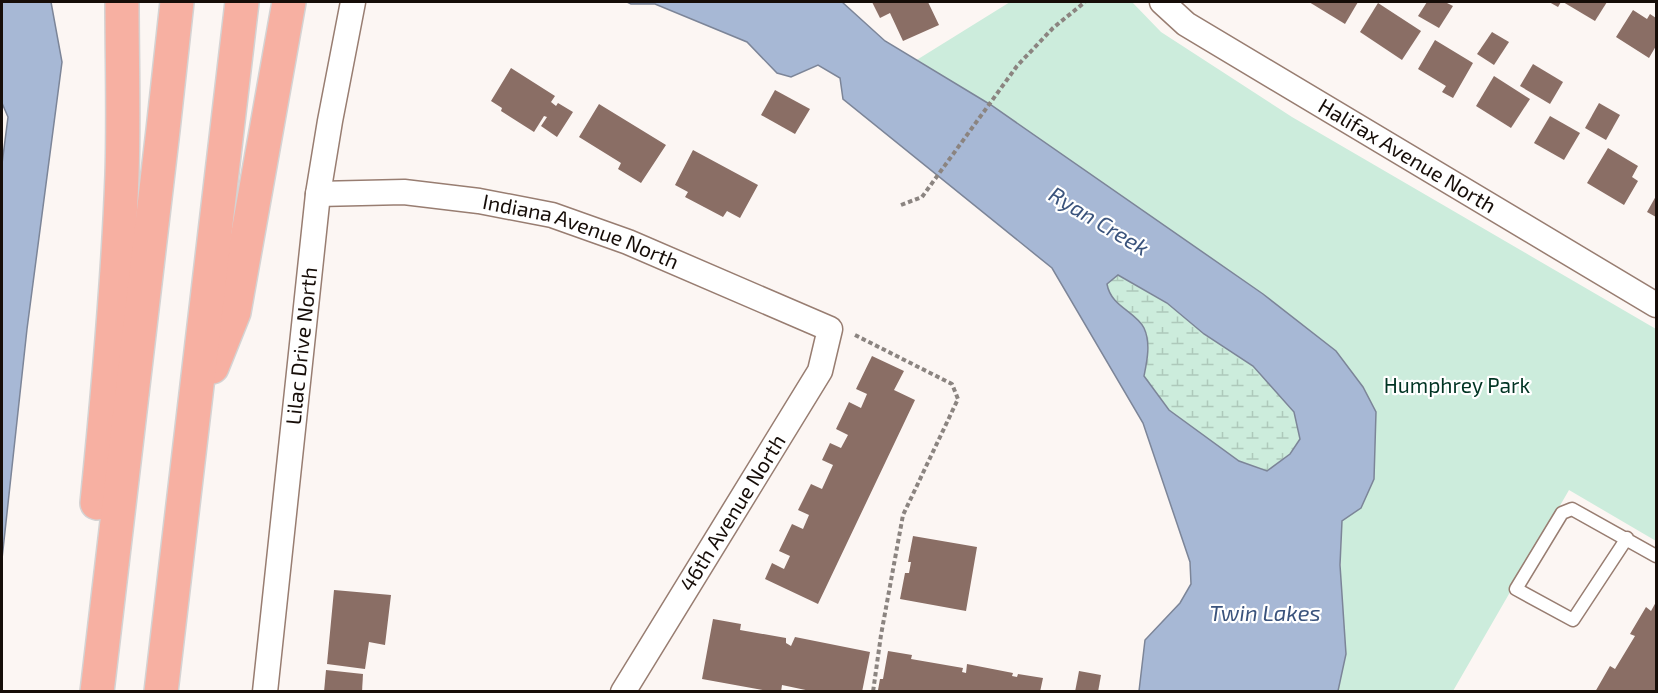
<svg xmlns="http://www.w3.org/2000/svg" width="1658" height="693" font-family="'Exo 2',sans-serif">
<style>
.wetland{fill:url(#wetland-marsh)}
.park{fill:#ccecdc}
.water{fill:#a7b8d5;stroke:#7c8598;stroke-width:1.5;fill-rule:evenodd}
.building{fill:#8a6e65}
.lines{fill:none;stroke-linecap:round;stroke-linejoin:round}
.service-casing{stroke:#987d71;stroke-width:15}
.minor-casing{stroke:#987d71;stroke-width:27}
.motorway-casing{stroke:#d5d3d3;stroke-width:36}
.path{stroke:#8b8480;stroke-width:4;stroke-dasharray:4.5 3;stroke-linecap:butt}
.service{stroke:#fff;stroke-width:12}
.minor{stroke:#fff;stroke-width:24}
.motorway{stroke:#f7b0a2;stroke-width:33}
.labels{text-anchor:middle;stroke-width:4.5;stroke-linejoin:round;paint-order:stroke}
.street-label{font-size:21px;fill:#160d08;stroke:#fff}
.park-label{font-size:21px;fill:#013423;stroke:#fff}
.water-label{font-size:22px;font-style:italic;fill:#3a537c;stroke:#fff}
</style>
<defs>
<pattern id="wetland-marsh" width="20" height="14" patternUnits="userSpaceOnUse" patternTransform="scale(1.5)"><rect width="20" height="14" fill="#ccecdc"/><path d="M1 5h8M5 5V1M11 12h8M15 12V8" fill="none" stroke="#aec9bb"/></pattern>
</defs>
<rect width="100%" height="100%" fill="#fcf6f3"/>
<path class="wetland" d="M1118 275 1167 303 1204 334 1253 366 1294 412 1300 439 1290 454 1267 471 1239 461 1169 410 1144 376C1148 361 1151 343 1144 328 1135 311 1111 307 1107 284Z"/>
<polygon class="park" points="1010,2 1132,2 1161,32 1292,117 1656,329 1656,541 1569,490 1453,691 1338,691 1342,509 1263,294 991,105 915,61"/>
<g class="water">
<polygon points="2,2 51,2 62,62 27,329 2,559 2,164 8,117 2,103"/>
<path d="M627 2H842L885 41 991 105 1263 294 1336 351 1363 387 1376 412 1374 479 1361 508 1342 521 1340 565 1346 654 1338 691H1139L1145 640 1180 603 1191 584 1190 562 1143 423 1052 268 843 99 840 78 818 65 791 77 777 73 747 42 655 4H631ZM1118 275 1167 303 1204 334 1253 366 1294 412 1300 439 1290 454 1267 471 1239 461 1169 410 1144 376C1147 361 1151 343 1144 328 1135 311 1111 307 1107 284Z"/>
</g>
<g class="building">
<polygon points="872,2 928,2 939,25 903,41 890,13 880,18"/>
<polygon points="1309,2 1358,2 1345,24"/>
<polygon points="1427,2 1445,2 1453,6 1439,28 1418,16"/>
<polygon points="1549,2 1561,2 1558,7"/>
<polygon points="1563,2 1607,2 1595,21"/>
<polygon points="1378,3 1421,31 1402,60 1360,32"/>
<polygon points="1633,10 1647,19 1650,14 1656,18 1656,46 1649,58 1616,37"/>
<polygon points="1492,32 1509,42 1494,65 1477,54"/>
<polygon points="1435,40 1473,63 1453,98 1442,92 1446,86 1418,69"/>
<polygon points="1533,64 1563,82 1550,104 1520,86"/>
<polygon points="511,68 555,96 551,102 556,106 558,103 573,112 557,137 541,126 547,117 544,116 534,132 501,111 502,108 491,101"/>
<polygon points="1494,76 1530,99 1511,128 1476,106"/>
<polygon points="775,90 810,109 795,134 761,115"/>
<polygon points="1599,103 1620,115 1606,140 1585,128"/>
<polygon points="599,104 666,145 641,183 618,169 621,163 579,137"/>
<polygon points="1550,116 1580,133 1564,160 1534,143"/>
<polygon points="1608,148 1638,166 1632,177 1638,181 1624,205 1587,183"/>
<polygon points="693,150 758,185 740,218 727,211 723,217 685,197 688,192 675,185"/>
<polygon points="1656,196 1656,217 1647,212"/>
<polygon points="872,356 904,371 894,390 915,400 818,604 765,579 772,563 784,569 790,556 779,551 792,524 803,529 809,515 798,510 811,484 822,489 833,465 822,460 830,443 841,448 848,435 836,429 849,402 861,408 867,394 856,389"/>
<polygon points="913,536 977,547 966,611 900,599 905,573 909,573 911,562 908,562"/>
<polygon points="334,590 391,595 385,645 369,642 365,669 327,664"/>
<polygon points="1656,602 1656,692 1595,692 1610,666 1615,669 1635,636 1630,634 1646,607 1651,611"/>
<polygon points="713,619 741,624 740,630 786,638 786,643 791,646 795,637 870,652 862,692 815,692 782,685 781,692 773,692 702,679"/>
<polygon points="888,651 912,655 911,659 963,668 962,672 966,673 967,664 1013,673 1012,676 1017,677 1018,674 1043,678 1040,692 881,692 878,690 880,679 883,679"/>
<polygon points="326,670 363,674 362,692 324,692"/>
<polygon points="1079,671 1101,675 1098,692 1075,692"/>
</g>
<g class="lines">
<g class="service-casing">
<polyline id="service" points="1627,538 1573,620 1516,589 1562,513 1572,509 1656,556"/>
</g>
<g class="minor-casing">
<g id="minor">
<path id="s1" d="M1162 2 1186 24 1656 305"/>
<path id="s2" d="M318 194 404 192 479 201 552 215 628 242 830 329 820 371 623 692"/>
<path id="s3" d="M265 692 318 194 330 121 353 2"/>
</g>
</g>
<g class="motorway-casing">
<g id="motorway">
<polyline points="212,367 234,312 289,2"/>
<path d="M97 503C108 394 118 285 122 175 124 117 122 59 122 2"/>
<polyline points="97,692 163,130 177,2"/>
<polyline points="161,692 242,2"/>
</g>
</g>
<g class="path">
<polyline points="901,205 922,197 1017,66 1053,28 1085,2"/>
<polyline points="855,335 952,384 958,399 903,515 881,635 873,692"/>
</g>
<use href="#service" class="service"/>
<use href="#minor" class="minor"/>
<use href="#motorway" class="motorway"/>
</g>
<g class="labels">
<g class="street-label">
<text dy="7" stroke="none"><textPath href="#s1" startOffset="290">Halifax Avenue North</textPath></text>
<text dy="7" stroke="none"><textPath href="#s2" startOffset="268">Indiana Avenue North</textPath></text>
<text dy="7" stroke="none"><textPath href="#s3" startOffset="348">Lilac Drive North</textPath></text>
<text transform="translate(733 513) rotate(-58)" y="7">46th Avenue North</text>
</g>
<g class="park-label">
<text x="1457" y="393">Humphrey Park</text>
</g>
<g class="water-label">
<text transform="translate(1099 221) rotate(31)" y="8">Ryan Creek</text>
<text x="1265" y="621">Twin Lakes</text>
</g>
</g>
<rect width="1658" height="693" fill="none" stroke="#160d08" stroke-width="6"/>
</svg>
